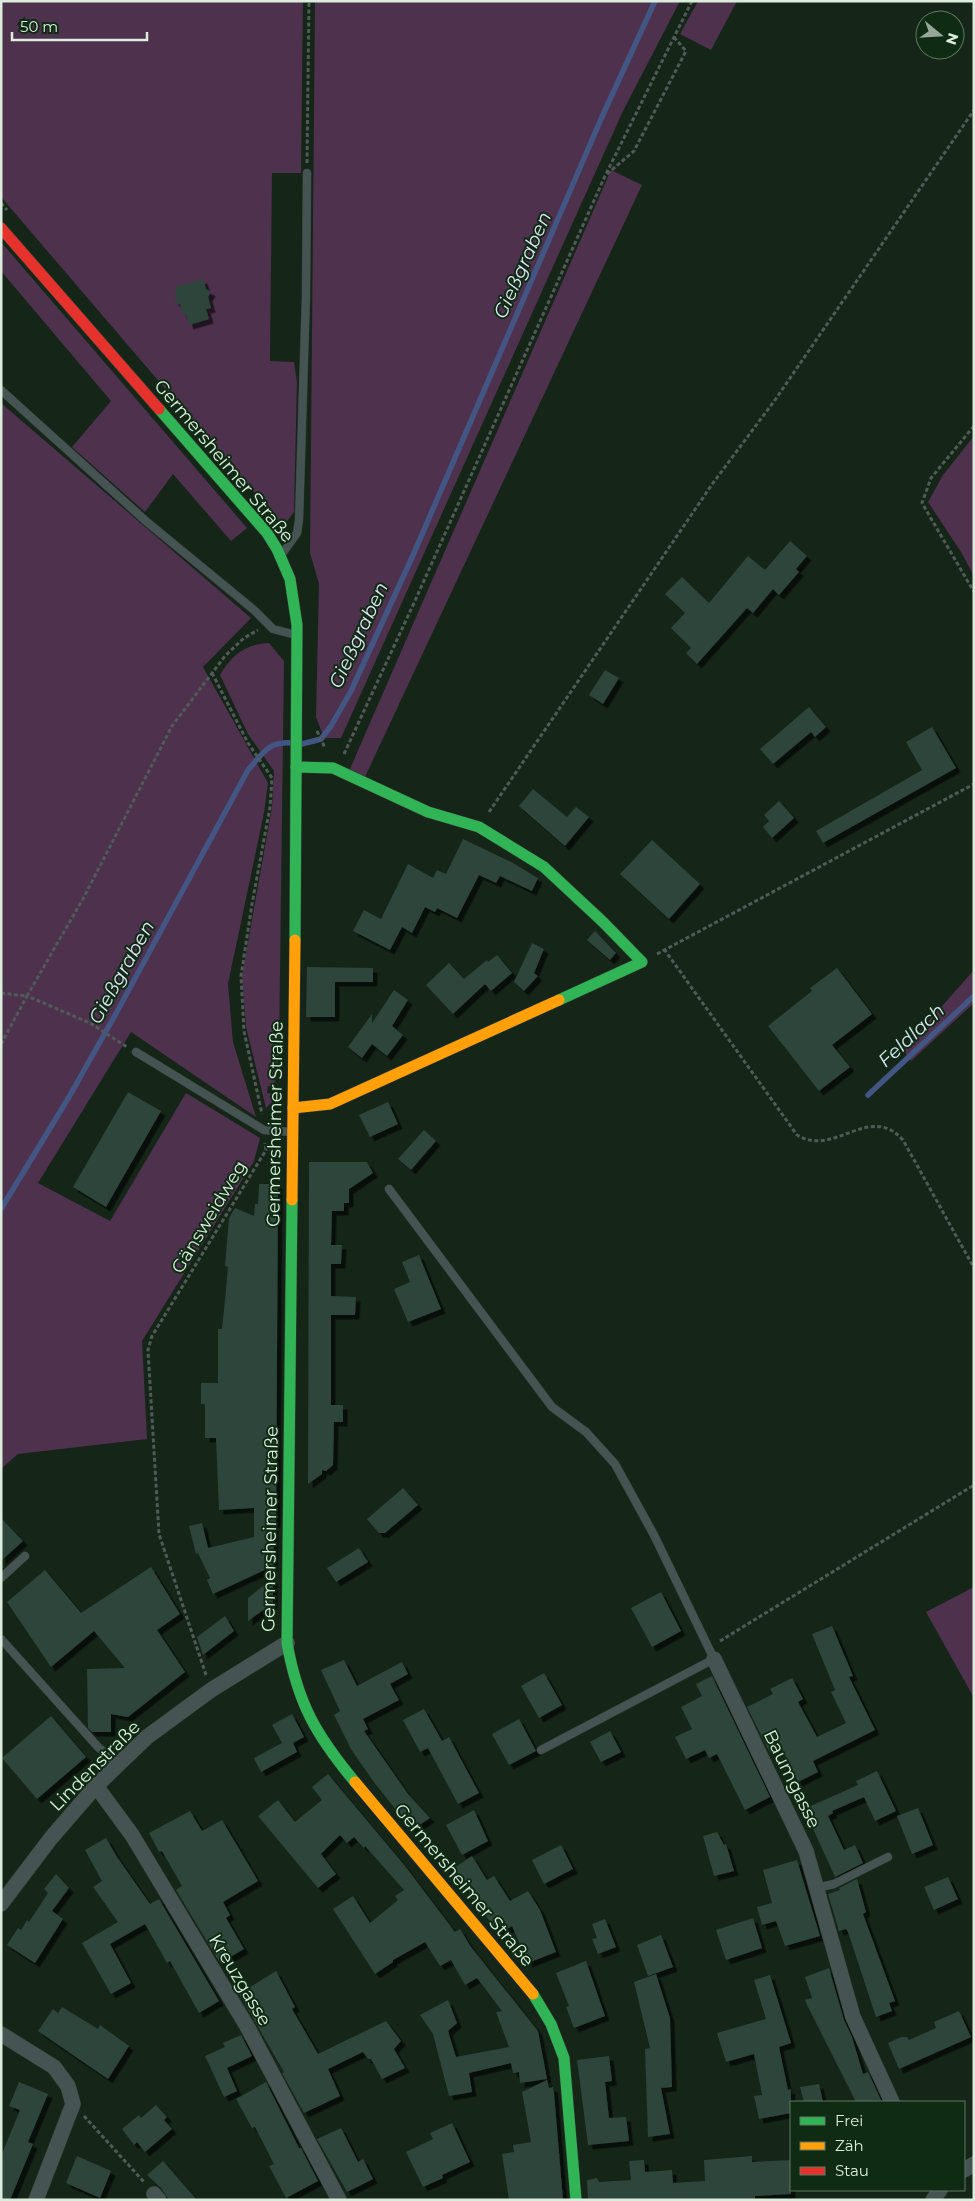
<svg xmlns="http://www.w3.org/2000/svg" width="975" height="2201" font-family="Montserrat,sans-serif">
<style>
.green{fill:#4d314d}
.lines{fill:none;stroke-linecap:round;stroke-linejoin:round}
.stream{stroke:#435582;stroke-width:5.5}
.building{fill:#2d453a;filter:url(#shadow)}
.lane-casing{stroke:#333f34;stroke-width:9}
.street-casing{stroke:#333f34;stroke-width:16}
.fast-casing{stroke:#333f34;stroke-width:12}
.slow-casing{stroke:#333f34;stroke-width:12}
.jam-casing{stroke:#333f34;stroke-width:12}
.path{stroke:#505b58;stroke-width:3;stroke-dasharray:4 2.5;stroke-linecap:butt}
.lane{stroke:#465353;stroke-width:8}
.street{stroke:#465353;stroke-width:15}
.fast{stroke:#30b455;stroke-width:11}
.slow{stroke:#ff9f0a;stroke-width:11}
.jam{stroke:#e5322d;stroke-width:11}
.labels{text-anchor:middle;stroke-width:4;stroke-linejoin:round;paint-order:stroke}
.street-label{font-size:18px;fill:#dceddd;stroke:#0f2b14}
.water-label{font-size:19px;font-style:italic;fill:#dde4f4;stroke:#0f2b14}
</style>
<defs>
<filter id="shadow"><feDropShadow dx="4.5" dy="4.5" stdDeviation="0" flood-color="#0009"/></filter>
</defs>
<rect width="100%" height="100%" fill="#152518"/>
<g class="green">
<polygon points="1,1 303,1 301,173 272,173 270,361 294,362 297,382 294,512 284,525 282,525 1,197"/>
<polygon points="315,1 680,1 623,111 341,738 324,738 316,717 319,584 310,553"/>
<polygon points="698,1 737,1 711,50 680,34"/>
<polygon points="611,170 642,185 364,779 349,771"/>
<polygon points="1,242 247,528 231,541 173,474 145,512 72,447 111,401 1,271"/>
<polygon points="1,403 251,618 203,667 268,783 264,813 228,984 233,1042 256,1117 131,1032 38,1183 110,1221 186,1093 260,1138 254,1161 142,1341 147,1439 18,1454 1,1469"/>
<polygon points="974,436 974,576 961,552 928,502 943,475"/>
<path d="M269 643 284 661 279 1051 274 1086H268L267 1093 273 1094 272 1102 266 1108 246 1027 242 976 272 807 274 771 248 734 220 675C232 655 245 644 269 643Z"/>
<polygon points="974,970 974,1003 911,1061 903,1050"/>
<polygon points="974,1587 974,1696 973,1696 926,1612"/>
</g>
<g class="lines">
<g class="stream">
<polyline points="302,744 321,739 331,726 351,691 414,553 601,119 655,1"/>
<polyline points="868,1095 974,996"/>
<path d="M1 1209 69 1097 119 1008 248 770C263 753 268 741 293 743"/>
</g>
</g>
<g class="building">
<polygon points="203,279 206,289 211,292 208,297 211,308 206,309 209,319 189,325 186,314 183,315 180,304 174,301 177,296 175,287"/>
<polygon points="790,541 807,556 796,569 799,572 779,595 773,589 753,613 747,608 697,664 686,653 691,648 671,628 685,613 665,594 682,577 709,603 748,556 765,570"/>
<polygon points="605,670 619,678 603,704 589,695"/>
<polygon points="809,707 826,727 815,737 811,732 773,764 760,749"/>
<polygon points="932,727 956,768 823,843 816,831 922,770 906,742"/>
<polygon points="533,789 567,817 576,807 589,817 565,846 519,806"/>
<polygon points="779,801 794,818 772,838 763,827 769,821 764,815"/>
<polygon points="463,839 513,863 536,877 538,878 532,891 500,876 496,883 479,875 457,918 437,908 435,912 425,907 412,933 402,927 390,950 353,931 364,910 381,919 408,864 433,878 437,870 446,874"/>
<polygon points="652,840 700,884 669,919 620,874"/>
<polygon points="595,931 616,953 610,960 587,940"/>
<polygon points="532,943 544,949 534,973 538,976 524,991 514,982"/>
<polygon points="497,955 512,973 491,991 485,984 453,1014 426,985 449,963 464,979 487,960 488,962"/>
<polygon points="307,967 373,968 373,982 335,982 335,1017 306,1017"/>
<polygon points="837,968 872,1014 832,1045 850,1067 819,1091 768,1026 812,991 810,988"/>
<polygon points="394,990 408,1000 392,1026 403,1035 387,1056 372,1044 362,1058 348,1047 372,1014 372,1023"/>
<polygon points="128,1092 161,1111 106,1207 73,1187"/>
<polygon points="388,1102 398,1124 370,1137 359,1115"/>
<polygon points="424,1130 436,1141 411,1170 398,1159"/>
<polygon points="309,1162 367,1162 373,1173 349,1189 349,1203 344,1203 344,1211 332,1211 331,1245 342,1245 341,1264 331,1264 331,1296 356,1297 355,1315 331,1315 331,1405 343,1405 343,1422 334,1422 333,1465 326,1471 322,1470 322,1474 308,1484"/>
<polygon points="259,1184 278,1184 276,1523 274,1523 273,1566 213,1594 207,1580 210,1578 198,1553 196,1554 189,1526 202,1523 208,1548 254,1537 254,1508 219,1510 216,1438 205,1438 205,1404 201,1404 201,1383 218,1383 218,1329 222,1329 225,1300 228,1267 225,1266 229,1218 235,1208 254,1216 255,1204 258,1204"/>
<polygon points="419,1255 441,1309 408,1322 394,1289 410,1282 402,1262"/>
<polygon points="403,1488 418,1505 385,1533 379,1533 367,1519"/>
<polygon points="1,1518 23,1541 1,1561"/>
<polygon points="359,1548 368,1562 336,1582 327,1568"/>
<polygon points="151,1567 180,1614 157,1630 185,1672 128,1717 111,1714 111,1732 92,1732 88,1728 87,1669 125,1668 94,1631 51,1667 7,1602 45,1570 81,1613"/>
<polygon points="273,1578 273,1603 248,1621 248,1598"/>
<polygon points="661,1592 681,1631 652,1647 631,1608"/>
<polygon points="225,1616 234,1631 203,1655 197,1637"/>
<polygon points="832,1626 853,1676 849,1677 875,1730 813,1761 818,1772 798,1782 781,1747 770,1753 747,1707 773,1694 770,1689 792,1678 803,1699 798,1702 817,1737 846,1723 831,1692 835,1690 812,1634"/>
<polygon points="344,1660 357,1686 402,1662 408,1674 390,1684 399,1700 363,1719 368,1729 364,1731 408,1794 430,1818 412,1830 373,1781 351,1749 334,1715 340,1711 321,1670"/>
<polygon points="544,1673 562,1705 539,1718 521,1686"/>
<polygon points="712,1676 770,1797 745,1810 717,1754 709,1758 705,1750 686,1759 675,1737 692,1729 681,1707 702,1696 696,1684"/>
<polygon points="424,1709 442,1741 449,1737 479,1793 458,1804 428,1748 420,1752 403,1720"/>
<polygon points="292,1714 304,1737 293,1743 297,1752 261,1772 254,1758 282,1743 272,1725"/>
<polygon points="51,1716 86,1757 37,1799 2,1758"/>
<polygon points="519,1719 536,1751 509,1765 492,1734"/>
<polygon points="610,1731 621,1752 601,1762 590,1742"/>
<polygon points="877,1771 896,1811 875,1821 864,1797 832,1811 833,1813 828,1816 844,1850 855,1845 863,1863 835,1877 804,1809 858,1785 856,1781"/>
<polygon points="328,1774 405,1866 455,1932 460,1929 471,1947 538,2031 547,2079 520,2083 519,2072 513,2073 511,2063 469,2073 472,2092 449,2096 433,2034 420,2015 448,2000 457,2023 448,2031 456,2057 509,2047 496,2012 502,2011 477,1978 465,1985 451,1960 440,1966 425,1942 393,1960 393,1962 375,1974 333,1909 353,1896 370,1923 398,1900 395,1896 404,1890 365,1846 364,1848 354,1837 347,1843 340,1835 321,1854 336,1874 318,1888 258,1816 278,1800 295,1822 322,1800 312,1787"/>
<polygon points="918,1808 933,1845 912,1854 897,1816"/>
<polygon points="474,1810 488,1841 462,1855 446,1825"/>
<polygon points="190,1811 202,1831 222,1820 258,1881 223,1902 230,1915 226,1918 244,1949 220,1963 176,1890 182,1886 162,1851 159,1852 149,1833"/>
<polygon points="717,1832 724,1845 726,1844 734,1871 714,1876 703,1836"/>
<polygon points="106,1838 117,1857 150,1904 159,1899 219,2001 199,2013 170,1961 167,1963 145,1924 110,1944 131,1983 111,1994 82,1943 118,1922 93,1887 102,1881 85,1850"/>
<polygon points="561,1845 573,1869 544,1884 532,1860"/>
<polygon points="472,1856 487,1880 494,1876 510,1901 528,1891 540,1910 556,1952 528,1963 512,1926 499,1934 485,1915 484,1916 454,1868"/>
<polygon points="797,1860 820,1936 785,1946 776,1921 762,1925 757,1907 772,1903 763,1870"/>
<polygon points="56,1874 69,1888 52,1911 63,1919 35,1963 7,1945 18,1928 21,1930 27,1920 29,1922 48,1893 44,1889"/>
<polygon points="948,1877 958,1899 934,1910 924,1887"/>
<polygon points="857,1879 866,1912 863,1914 895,2001 889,2003 892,2011 876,2017 848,1932 846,1929 839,1931 828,1894 840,1890 839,1888"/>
<polygon points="753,1918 762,1948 726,1960 716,1930"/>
<polygon points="605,1919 616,1947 598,1954 592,1939 597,1938 592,1924"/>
<polygon points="661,1935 673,1967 648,1976 637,1945"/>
<polygon points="586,1961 605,2016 574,2028 566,2007 569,2006 556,1973"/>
<polygon points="829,1968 844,2020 852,2037 863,2074 868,2072 882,2102 856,2102 808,2007 805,2000 812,1998 805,1977"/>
<polygon points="276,1971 295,2007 292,2009 318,2054 386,2021 401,2041 394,2049 405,2068 382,2079 371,2059 368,2059 363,2052 328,2069 340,2096 304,2113 282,2073 284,2072 239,1994"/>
<polygon points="656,1974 670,2018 672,2087 661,2088 670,2134 648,2137 645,2049 650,2048 634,1982"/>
<polygon points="770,1975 791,2043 779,2047 788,2090 791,2089 791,2113 759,2119 754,2096 762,2095 754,2054 726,2062 717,2033 766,2019 754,1980"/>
<polygon points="62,2007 98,2029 100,2025 129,2046 108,2079 38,2031 53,2009 58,2013"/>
<polygon points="959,2011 971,2037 899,2069 888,2043 901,2037 907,2037 909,2040 936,2028 934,2022"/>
<polygon points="241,2035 252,2056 227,2068 237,2091 224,2097 205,2056 225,2047 223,2043"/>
<polygon points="609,2056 612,2081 605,2082 609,2118 626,2117 629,2141 588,2145 577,2060"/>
<polygon points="547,2080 549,2088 553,2087 554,2093 563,2200 509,2200 502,2154 514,2152 513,2145 531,2142 522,2092"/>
<polygon points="19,2082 48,2094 28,2142 33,2144 10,2200 1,2200 1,2156 20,2110 9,2106"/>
<polygon points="266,2082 299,2148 301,2148 318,2181 286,2198 269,2166 274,2164 255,2127 252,2128 236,2099"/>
<polygon points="819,2084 823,2102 804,2102 800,2087"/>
<polygon points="156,2105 167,2117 164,2120 172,2129 145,2152 137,2142 134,2145 122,2129 139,2115 141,2118"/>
<polygon points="452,2123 470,2162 442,2175 443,2178 423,2187 406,2152 433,2139 430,2133"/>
<polygon points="341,2128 358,2162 363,2159 373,2179 347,2192 317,2139"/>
<polygon points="77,2156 111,2171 100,2198 66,2183"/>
<polygon points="752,2156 752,2162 791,2160 791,2194 755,2196 755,2200 588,2200 587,2180 597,2178 599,2182 631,2180 629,2161 644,2160 645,2172 672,2170 673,2183 705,2181 704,2160"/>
<polygon points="163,2161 197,2200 169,2200 161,2188 147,2175"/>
</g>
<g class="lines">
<g class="lane-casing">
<g id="lane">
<polyline points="1,390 147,522 254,610 273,629 296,635"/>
<polyline points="282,554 297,533 299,520 306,295 307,173"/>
<polyline points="136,1052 264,1130 292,1132"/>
<polyline points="389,1189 552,1407 586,1432 615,1464 654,1535 714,1659 541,1750"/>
<polyline points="1,1578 25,1556"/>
<polyline points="1,1639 98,1747 119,1765"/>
<polyline points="816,1888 834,1884 888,1857"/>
</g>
</g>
<g class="street-casing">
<g id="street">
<polyline points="714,1659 806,1851 853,2017 892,2102"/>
<polyline points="96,1786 132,1835 248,2028 339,2200"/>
<polyline points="1,1904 51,1838 96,1786 147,1737 211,1690 287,1643"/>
<polyline points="1,2034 54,2067 68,2086 73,2104 36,2200"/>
<polyline points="964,2170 974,2164"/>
<polyline points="154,2194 159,2200"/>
<polyline points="933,2200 940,2190"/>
</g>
</g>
<g class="fast-casing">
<g id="fast">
<polyline points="159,409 267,533 277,549 290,579 297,625 295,940"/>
<polyline points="296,767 333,768 428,812 479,827 544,867 603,922 642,962 559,1000"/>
<path d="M292 1200 287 1643C298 1704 316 1735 355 1782"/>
<polyline points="533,1994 551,2024 564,2058 576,2200"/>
</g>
</g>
<g class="slow-casing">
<g id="slow">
<polyline points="293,1108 330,1104 559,1000"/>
<polyline points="292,1200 295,940"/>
<polyline points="355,1782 533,1994"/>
</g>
</g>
<g class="jam-casing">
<polyline id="jam" points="1,228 159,409"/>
</g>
<g class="path">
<polyline points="307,163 309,1"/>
<polyline points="607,174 634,151 686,51 673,36"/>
<polyline points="1,203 7,210"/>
<polyline points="974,426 931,478 922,503 974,592"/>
<polyline points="212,673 248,743 272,778 270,807 252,904 241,976 244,1031 262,1114"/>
<polyline points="317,731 325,748"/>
<polyline points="344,754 414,603 605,176 692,1"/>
<polyline points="489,812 713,483 775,400 974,110"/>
<path d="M664 949 797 1135C835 1158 869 1102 903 1140L974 1268"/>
<polyline points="657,954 974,784"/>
<polyline points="1,993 27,996 84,897 172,726 225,656 244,638 258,630"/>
<polyline points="1,1044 27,996 90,1023 127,1047"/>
<polyline points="720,1641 974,1485"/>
<polyline points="206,1675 159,1534 148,1350 152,1336 266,1150 265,1143"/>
<polyline points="84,2116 144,2182"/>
</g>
<use href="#lane" class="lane"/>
<use href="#street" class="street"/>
<use href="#fast" class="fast"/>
<use href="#slow" class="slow"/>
<use href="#jam" class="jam"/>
</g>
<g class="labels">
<g class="street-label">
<text transform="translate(224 461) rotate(50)" y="6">Germersheimer Straße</text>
<text transform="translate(275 1124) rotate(-89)" y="6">Germersheimer Straße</text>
<text transform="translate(209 1217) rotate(-59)" y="6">Gänsweidweg</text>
<text transform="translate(270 1529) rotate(-89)" y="6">Germersheimer Straße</text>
<text transform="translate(95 1766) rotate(-45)" y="6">Lindenstraße</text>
<text transform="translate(792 1779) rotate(64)" y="6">Baumgasse</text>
<text transform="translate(464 1885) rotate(50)" y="6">Germersheimer Straße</text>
<text transform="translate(240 1980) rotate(59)" y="6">Kreuzgasse</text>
</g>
<g class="water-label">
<text transform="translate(522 265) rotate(-66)" y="7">Gießgraben</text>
<text transform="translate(358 635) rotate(-65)" y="7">Gießgraben</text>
<text transform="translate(121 972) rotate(-61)" y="7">Gießgraben</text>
<text transform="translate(911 1035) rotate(-43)" y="7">Feldlach</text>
</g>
</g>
<rect width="975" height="2201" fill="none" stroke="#dceddd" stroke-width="5"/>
<rect x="790" y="2101" width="175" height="90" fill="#0f2b14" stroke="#617964"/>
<rect x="800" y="2117" width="25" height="8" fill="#30b455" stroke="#617964"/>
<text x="835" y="2126" font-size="15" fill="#dceddd">Frei</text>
<rect x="800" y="2142" width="25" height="8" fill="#ff9f0a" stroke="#617964"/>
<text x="835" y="2151" font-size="15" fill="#dceddd">Zäh</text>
<rect x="800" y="2167" width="25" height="8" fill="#e5322d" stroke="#617964"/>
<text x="835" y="2176" font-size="15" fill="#dceddd">Stau</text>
<g transform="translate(940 35) rotate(108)"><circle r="24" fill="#0f2b14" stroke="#617964"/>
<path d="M0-4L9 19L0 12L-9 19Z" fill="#96a798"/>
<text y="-8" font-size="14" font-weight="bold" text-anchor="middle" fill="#dceddd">N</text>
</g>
<path d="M12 32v8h135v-8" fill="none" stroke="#dceddd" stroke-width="2.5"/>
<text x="20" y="32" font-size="15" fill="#dceddd" stroke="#0f2b14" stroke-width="4" paint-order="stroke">50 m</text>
</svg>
